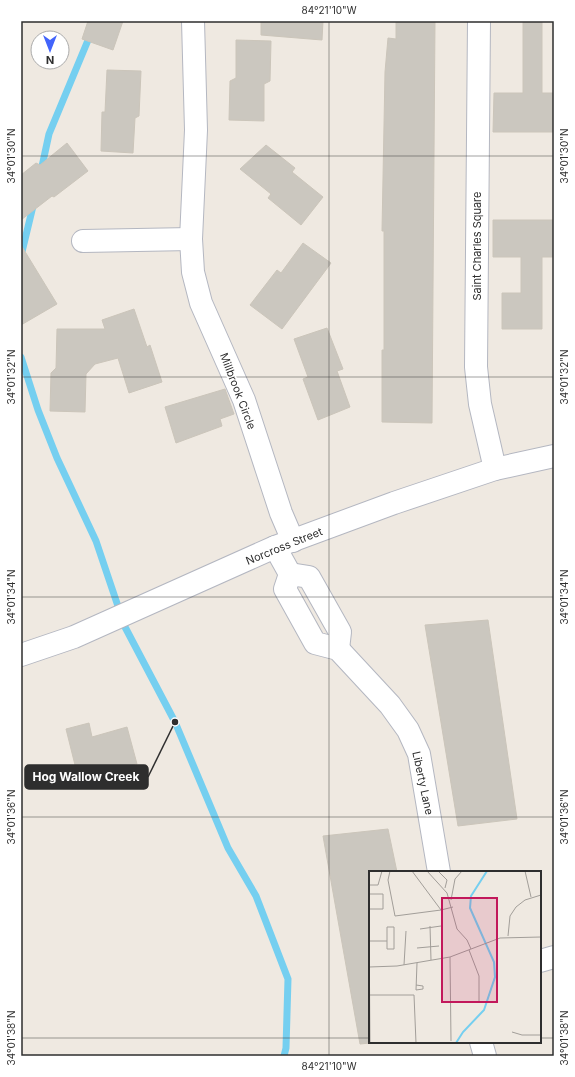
<svg xmlns="http://www.w3.org/2000/svg" width="575" height="1077" viewBox="0 0 575 1077" font-family="Inter,sans-serif">
	<rect width="100%" height="100%" fill="#efe9e1"/>
	<g fill="none" stroke-linecap="round" stroke-linejoin="round">
		<g stroke="#75cff0" stroke-width="7">
			<polyline points="41,171 49,134 96,21"/>
			<polyline points="21,269 21,256 34,202"/>
			<polyline points="21,357 38,410 57,458 96,541 125,627 175,722 228,848 256,896 288,979 286,1048 284,1056"/>
		</g>
	</g>
	<g fill="#cbc7bf" stroke="#cbc5ba">
		<polygon points="88,21 123,21 113,50 82,39"/>
		<polygon points="261,21 323,21 322,40 261,35"/>
		<polygon points="396,21 435,21 432,423 382,422 382,350 384,350 384,231 382,231 385,72 388,38 396,39"/>
		<polygon points="523,21 542,21 542,93 554,93 554,132 493,132 494,93 523,93"/>
		<polygon points="236,40 271,41 270,81 264,84 264,121 229,120 230,81 236,78"/>
		<polygon points="107,70 141,71 139,116 135,118 133,153 101,151 102,112 105,112"/>
		<polygon points="67,143 88,171 54,197 52,196 21,220 21,175 36,163 40,165"/>
		<polygon points="266,145 295,168 292,172 323,197 301,225 268,198 271,194 240,169"/>
		<polygon points="493,220 554,220 554,257 542,257 542,329 502,329 502,293 521,293 521,257 493,257"/>
		<polygon points="303,243 331,263 282,329 250,305 277,270 281,273"/>
		<polygon points="21,245 57,304 21,325"/>
		<polygon points="134,309 147,347 150,345 162,382 129,393 118,358 95,364 86,374 85,412 50,411 51,373 56,368 57,329 105,329 102,320"/>
		<polygon points="327,328 343,369 337,371 350,407 318,420 303,379 308,377 294,339"/>
		<polygon points="225,389 234,414 220,419 222,426 176,443 165,407"/>
		<polygon points="488,620 517,819 458,826 425,625"/>
		<polygon points="89,723 92,737 127,727 137,764 134,764 138,777 111,783 110,777 80,785 66,729"/>
		<polygon points="388,829 397,872 370,872 370,1043 360,1044 323,836"/>
	</g>
	<g fill="none" stroke-linecap="round" stroke-linejoin="round">
		<g stroke="#b4b7c1" stroke-width="24">
			<g id="minor">
				<polyline points="193,21 196,130 191,239 193,272 201,303 244,400 281,513 293,541"/>
				<polyline points="479,21 476,367 480,404 495,469"/>
				<polyline points="83,241 191,239"/>
				<polyline points="275,547 290,574 285,589 315,643 338,649 390,705 408,730 419,754 439,872"/>
				<polyline points="290,574 309,577 340,632 338,649"/>
				<polyline points="540,961 554,957"/>
				<polyline points="481,1042 485,1056"/>
			</g>
		</g>
		<g stroke="#b4b7c1" stroke-width="24">
			<polyline id="tertiary" points="21,655 74,637 275,547 394,503 495,469 554,456"/>
		</g>
		<use href="#minor" stroke="#fff" stroke-width="22"/>
		<use href="#tertiary" stroke="#fff" stroke-width="22"/>
	</g>
	<path fill="none" stroke="#2e2e2e" stroke-width="1" stroke-opacity="0.45" d="M329 21V1056M21 156H554M21 377H554M21 597H554M21 817H554M21 1038H370M540 1038H554"/>
	<g text-anchor="middle" dominant-baseline="central" stroke-width="3.5" stroke-linejoin="round" paint-order="stroke">
		<g font-size="11" fill="#2e2e2e" stroke="#fff">
			<text transform="translate(477 246) rotate(-90)">Saint Charles Square</text>
			<text transform="translate(238 391) rotate(69)">Millbrook Circle</text>
			<text transform="translate(284 546) rotate(-22)">Norcross Street</text>
			<text transform="translate(423 783) rotate(78)">Liberty Lane</text>
		</g>
	</g>
	<g transform="translate(369 871)">
		<rect width="172" height="172" fill="#efe9e1"/>
		<path fill="none" stroke="#75cff0" stroke-width="2" d="M87 172 94 161 115 139 126 106 125 91 101 37 102 25 118 0"/>
		<path fill="none" stroke="#a29e99" stroke-width="1" d="M21 0 19 9 26 45 72 39M43 0 72 39 84 36M58 0 78 22 88 58 98 69 102 78M69 0 78 9 76 17M156 0 162 26M0 14H9L13 0M0 23H14V38H0M82 29 86 8 93 0M0 55 1 172M61 55 62 89M51 58 72 55M139 65 141 45 147 36 156 29 172 24M0 70H18V56H25V78H18V70M48 77 70 75M100 79 110 105V131M81 86 82 170M35 94 37 60M0 96 28 95 81 86 131 67 172 66M47 114 54 115V118L47 119 48 92M1 124H45L47 172M143 161 153 164H172"/>
		<path fill="#c2185b" fill-opacity="0.15" stroke="#c2185b" stroke-width="2" d="M73 27H128V131H73Z"/>
		<rect width="172" height="172" fill="none" stroke="#2e2e2e" stroke-width="2"/>
	</g>
	<path fill="none" stroke="#2e2e2e" stroke-width="1.5" d="M175 722L148 777"/>
	<circle fill="#2e2e2e" stroke="#fff" stroke-width="1.5" cx="175" cy="722" r="4"/>
	<rect fill="#2e2e2e" stroke="#2e2e2e" stroke-width="1.5" x="25" y="765" width="123" height="24" rx="4"/>
	<g font-size="12" text-anchor="middle" font-weight="bold" fill="#fff">
		<text x="86" y="781">Hog Wallow Creek</text>
	</g>
	<rect width="575" height="1077" fill="none" stroke="#ffffff" stroke-width="44"/>
	<g transform="translate(50 50) rotate(180)"><circle r="19" fill="#ffffff" stroke="#ababab"/>
	<path d="M0-3L7 15L0 10L-7 15Z" fill="#4264fb"/>
	<text y="-6" font-size="11" font-weight="bold" text-anchor="middle" fill="#2e2e2e">N</text>
	</g>
	<rect x="22" y="22" width="531" height="1033" fill="none" stroke="#2e2e2e" stroke-width="1.5"/>
	<g font-size="10" text-anchor="middle" fill="#2e2e2e">
		<text x="329" y="14">84°21'10"W</text>
		<text transform="translate(564 156) rotate(-90)" y="4">34°01'30"N</text>
		<text transform="translate(11 156) rotate(-90)" y="4">34°01'30"N</text>
		<text transform="translate(564 377) rotate(-90)" y="4">34°01'32"N</text>
		<text transform="translate(11 377) rotate(-90)" y="4">34°01'32"N</text>
		<text transform="translate(11 597) rotate(-90)" y="4">34°01'34"N</text>
		<text transform="translate(564 597) rotate(-90)" y="4">34°01'34"N</text>
		<text transform="translate(11 817) rotate(-90)" y="4">34°01'36"N</text>
		<text transform="translate(564 817) rotate(-90)" y="4">34°01'36"N</text>
		<text transform="translate(564 1038) rotate(-90)" y="4">34°01'38"N</text>
		<text transform="translate(11 1038) rotate(-90)" y="4">34°01'38"N</text>
		<text x="329" y="1070">84°21'10"W</text>
	</g>
</svg>
